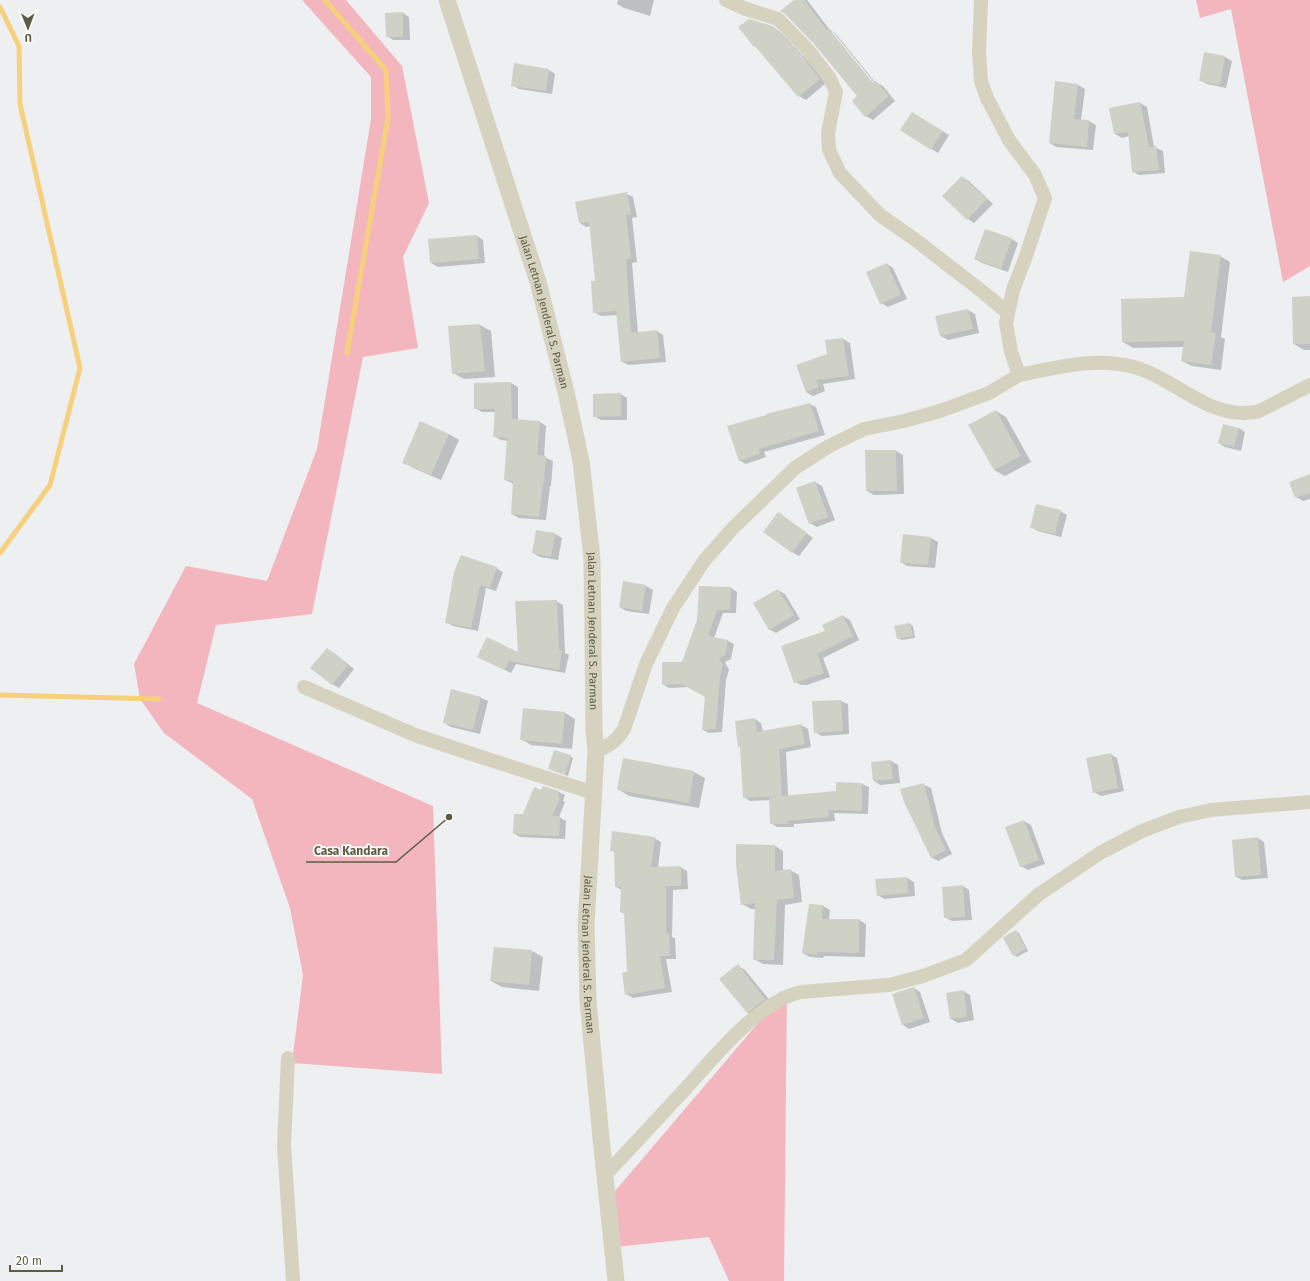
<svg xmlns="http://www.w3.org/2000/svg" width="1310" height="1281" viewBox="0 0 1310 1281" font-family="'Fira Sans',sans-serif">
	<rect width="100%" height="100%" fill="#edeff1"/>
	<g fill="#f4b6be">
		<polygon points="302,0 346,0 402,66 429,203 403,257 418,348 363,357 312,614 216,625 197,703 433,806 442,1074 292,1063 303,975 290,908 252,799 164,733 140,699 134,664 186,566 267,581 317,449 371,119 371,77"/>
		<polygon points="1196,0 1310,0 1310,266 1283,282 1231,9 1200,18"/>
		<polygon points="787,989 784,1281 729,1281 709,1237 606,1248 604,1204"/>
	</g>
	<g fill="#0003" fill-rule="evenodd">
		<polygon points="618,0 654,0 650,16 624,8 617,4"/>
		<path d="M796 0H807L830 30 836 34 875 82 883 86 895 101 873 120 866 116 858 96ZM830 31 834 33 877 86 876 87Z"/>
		<polygon points="403,13 409,17 410,40 393,40 387,36"/>
		<polygon points="740,27 773,27 780,32 808,61 826,83 806,100 799,96 755,46"/>
		<polygon points="1205,53 1225,57 1232,61 1226,88 1207,84 1200,80"/>
		<polygon points="549,70 555,74 552,94 519,89 512,85"/>
		<polygon points="1056,82 1078,85 1085,89 1081,120 1089,121 1096,125 1093,150 1056,147 1050,143"/>
		<polygon points="1140,103 1147,107 1154,147 1163,151 1165,173 1140,175 1133,172 1129,136 1122,138 1115,134"/>
		<polygon points="912,113 949,135 938,153 901,130"/>
		<polygon points="962,177 969,181 993,204 974,223 968,219"/>
		<polygon points="627,194 633,197 637,217 632,218 637,262 632,263 638,333 657,331 663,335 666,362 629,365 622,362 617,315 601,316 594,312 597,282 590,226 586,227 580,223"/>
		<polygon points="477,236 483,240 485,263 438,267 431,263"/>
		<polygon points="1012,239 1018,243 1008,272 982,263 975,259"/>
		<polygon points="1220,256 1230,262 1221,337 1225,339 1221,370 1192,366 1182,361 1184,347 1133,348 1123,342 1185,298"/>
		<polygon points="887,264 893,268 907,299 888,307 881,303"/>
		<polygon points="1310,297 1310,350 1304,350 1294,344"/>
		<polygon points="968,310 975,314 979,333 948,340 941,336 936,317"/>
		<polygon points="480,325 491,331 495,377 464,379 453,373 450,327"/>
		<polygon points="843,339 850,343 855,379 823,384 825,391 813,396 806,392 828,355 826,341"/>
		<polygon points="511,383 518,387 518,420 540,422 546,426 544,457 553,461 551,486 550,486 546,520 519,518 512,514 514,484 505,480 508,441 501,440 494,436 496,412 482,412 475,408 475,384"/>
		<polygon points="620,394 627,398 627,420 601,420 594,416"/>
		<polygon points="810,404 816,407 825,435 764,452 766,457 746,464 739,460 767,414"/>
		<polygon points="996,411 1006,417 1031,462 1005,476 994,470"/>
		<polygon points="1239,428 1245,432 1241,451 1225,447 1219,443"/>
		<polygon points="449,434 459,440 441,480 413,468 403,462"/>
		<polygon points="866,451 896,451 903,455 904,494 874,495 867,491"/>
		<polygon points="1310,475 1310,499 1303,501 1296,497"/>
		<polygon points="815,482 822,486 835,520 817,527 810,523"/>
		<polygon points="1060,511 1067,515 1061,537 1038,531 1031,527"/>
		<polygon points="779,513 813,538 799,556 792,552"/>
		<polygon points="555,534 562,538 558,560 540,557 533,553"/>
		<polygon points="903,535 931,538 938,542 935,568 907,566 901,562"/>
		<polygon points="496,568 503,572 496,591 486,588 478,631 453,626 446,622 455,572"/>
		<polygon points="624,582 646,586 653,590 649,614 626,611 620,607"/>
		<polygon points="700,587 731,588 737,592 736,613 723,613 714,638 728,641 734,644 731,659 725,662 729,670 726,680 722,732 709,733 703,730 706,697 689,687 669,688 663,684 682,663 698,620"/>
		<polygon points="778,590 785,594 800,619 776,633 769,629"/>
		<polygon points="556,601 563,605 565,653 569,655 565,673 516,664 511,673 485,660 519,653"/>
		<polygon points="843,616 850,620 859,640 823,658 830,677 807,685 801,685 794,681 826,631"/>
		<polygon points="910,624 913,626 915,638 901,640 898,638"/>
		<polygon points="327,649 334,653 354,669 339,688 332,684"/>
		<polygon points="452,691 481,698 488,701 480,734 451,727 444,723"/>
		<polygon points="841,701 848,704 849,734 822,736 815,732"/>
		<polygon points="565,713 575,719 572,749 531,745 521,739"/>
		<polygon points="755,719 761,723 763,732 801,725 808,729 811,747 786,752 788,796 837,792 837,783 862,784 869,787 868,814 834,813 835,821 794,824 794,827 777,827 771,823 770,800 750,801 744,797"/>
		<polygon points="1110,754 1117,758 1124,791 1101,796 1094,792"/>
		<polygon points="570,756 573,758 568,776 549,769"/>
		<polygon points="624,759 694,772 705,778 699,808 629,796 618,789"/>
		<polygon points="891,761 898,765 900,783 880,785 874,781"/>
		<polygon points="924,785 931,788 942,833 952,854 938,861 931,857"/>
		<polygon points="543,787 559,792 565,795 563,801 565,802 559,817 566,821 565,839 520,837 514,833 524,815 542,791"/>
		<polygon points="1024,821 1031,825 1045,864 1028,870 1021,866"/>
		<polygon points="654,838 661,842 658,868 680,867 687,871 688,889 673,890 672,937 675,938 676,959 666,959 672,992 633,998 626,994 628,973 626,914 621,912 622,890 616,887 615,853 611,850"/>
		<polygon points="1258,838 1264,842 1268,878 1242,880 1235,876"/>
		<polygon points="775,846 783,851 783,871 790,870 799,875 802,902 785,905 783,965 763,964 754,959 756,909 751,909 742,904"/>
		<polygon points="907,878 914,882 915,896 884,899 878,895"/>
		<polygon points="963,886 969,890 972,920 952,921 945,917"/>
		<polygon points="810,905 823,906 830,910 829,920 859,920 866,924 865,957 824,956 823,958 810,957 803,953"/>
		<polygon points="1016,931 1019,933 1028,951 1017,957 1014,955"/>
		<polygon points="494,948 532,951 543,957 539,991 502,987 491,981"/>
		<polygon points="738,966 745,970 772,1003 754,1016 747,1012"/>
		<polygon points="914,988 920,992 930,1022 909,1029 903,1025"/>
		<polygon points="963,991 970,995 974,1020 958,1023 951,1019"/>
	</g>
	<g fill="none" stroke-linecap="round" stroke-linejoin="round">
		<g stroke="#f6d07d" stroke-width="5">
			<polyline points="325,0 386,70 388,118 347,353"/>
			<polyline points="0,7 19,46 20,104 80,368 50,485 0,553"/>
			<polyline points="0,695 159,699"/>
		</g>
	</g>
	<g fill="#cfd1c7">
		<polygon points="794,0 804,0 827,30 829,29 873,83 876,81 889,96 865,117 852,101 857,96 814,44 784,13 780,11"/>
		<polygon points="403,12 403,37 386,37 385,13"/>
		<polygon points="749,19 773,26 802,56 820,79 798,97 755,46 754,47 738,27"/>
		<polygon points="1204,52 1225,56 1220,85 1199,81"/>
		<polygon points="514,63 549,69 546,91 511,86"/>
		<polygon points="1055,81 1078,84 1074,119 1089,120 1087,147 1049,143"/>
		<polygon points="1140,102 1149,147 1156,146 1159,170 1132,172 1128,132 1114,134 1109,108"/>
		<polygon points="912,112 943,131 931,150 900,130"/>
		<polygon points="962,176 987,199 967,220 942,196"/>
		<polygon points="627,192 631,214 626,215 631,258 626,259 631,333 657,330 660,358 621,362 616,311 593,313 591,281 595,281 589,222 579,223 575,202"/>
		<polygon points="985,229 1012,238 1001,269 974,259"/>
		<polygon points="477,235 479,259 430,263 428,239"/>
		<polygon points="1190,251 1221,255 1211,332 1216,333 1211,365 1181,361 1184,341 1122,342 1121,299 1184,297"/>
		<polygon points="887,263 901,295 880,304 866,272"/>
		<polygon points="1310,296 1310,344 1293,344 1292,297"/>
		<polygon points="968,309 973,329 940,336 935,316"/>
		<polygon points="480,324 485,371 452,374 448,326"/>
		<polygon points="843,338 849,376 816,380 819,387 806,392 796,365 827,354 825,340"/>
		<polygon points="511,382 512,419 540,421 537,455 546,456 544,483 543,483 539,517 511,514 513,481 504,480 507,438 493,437 495,409 474,409 474,383"/>
		<polygon points="621,393 621,416 593,417 593,394"/>
		<polygon points="810,403 819,431 759,449 760,454 739,461 727,426 766,415 766,414"/>
		<polygon points="996,410 1021,456 994,470 968,425"/>
		<polygon points="420,421 449,434 431,475 402,463"/>
		<polygon points="1223,424 1239,428 1234,447 1218,443"/>
		<polygon points="865,450 896,450 897,491 866,491"/>
		<polygon points="1310,474 1310,493 1295,498 1289,482"/>
		<polygon points="815,481 828,517 809,524 796,488"/>
		<polygon points="1036,504 1061,510 1055,534 1030,528"/>
		<polygon points="778,512 807,533 792,553 763,532"/>
		<polygon points="536,530 555,533 551,557 532,553"/>
		<polygon points="903,534 931,537 928,565 900,563"/>
		<polygon points="461,555 497,567 490,588 480,585 471,628 445,623 454,572"/>
		<polygon points="623,581 646,585 642,611 619,607"/>
		<polygon points="699,586 731,587 730,610 717,610 708,636 728,640 725,655 719,658 723,665 720,676 716,729 702,730 705,697 682,684 662,685 662,662 682,662 697,620"/>
		<polygon points="778,589 794,615 769,630 753,603"/>
		<polygon points="557,600 559,650 562,650 559,670 509,661 504,670 477,657 487,637 518,652 515,601"/>
		<polygon points="843,615 853,636 817,654 824,673 794,683 781,646 825,631 822,625"/>
		<polygon points="910,623 913,636 897,639 894,626"/>
		<polygon points="327,648 348,665 332,685 310,668"/>
		<polygon points="451,689 481,697 473,730 443,723"/>
		<polygon points="841,700 843,731 814,733 812,701"/>
		<polygon points="523,708 565,712 562,744 520,740"/>
		<polygon points="755,718 757,732 801,724 805,744 779,749 782,796 836,791 836,782 862,783 862,811 828,810 829,817 788,821 788,824 770,824 769,797 780,796 743,798 740,747 738,747 735,721"/>
		<polygon points="554,750 571,755 565,775 548,769"/>
		<polygon points="1111,753 1118,788 1093,793 1086,758"/>
		<polygon points="623,758 694,771 689,803 617,790"/>
		<polygon points="891,760 893,779 873,781 871,762"/>
		<polygon points="924,783 935,828 946,850 931,858 904,802 900,789"/>
		<polygon points="543,786 559,791 558,797 560,798 552,816 560,816 559,836 513,834 514,814 523,814 534,787 541,790"/>
		<polygon points="1024,820 1039,860 1020,867 1005,827"/>
		<polygon points="612,831 655,837 651,867 681,866 681,886 666,886 666,934 669,933 670,956 660,956 665,988 625,995 622,973 627,972 624,912 620,912 621,887 615,887 614,851 610,851"/>
		<polygon points="1258,837 1261,875 1235,877 1232,840"/>
		<polygon points="736,844 775,845 775,871 791,869 794,898 777,900 774,960 753,960 755,903 741,905 736,865"/>
		<polygon points="907,877 908,893 877,896 875,879"/>
		<polygon points="963,885 965,917 944,918 942,887"/>
		<polygon points="809,904 823,905 822,919 859,919 859,953 817,952 817,955 802,953"/>
		<polygon points="1016,930 1026,949 1013,956 1003,938 1008,934"/>
		<polygon points="494,947 532,950 529,985 490,981"/>
		<polygon points="738,964 765,999 747,1013 719,979"/>
		<polygon points="914,987 924,1018 902,1025 892,994"/>
		<polygon points="964,990 967,1017 950,1019 946,993"/>
	</g>
	<g fill="none" stroke-linecap="round" stroke-linejoin="round">
		<g stroke="#d5d3bf" stroke-width="14">
			<polyline points="726,0 746,9 778,19 808,50 829,77 836,92 828,133 829,150 840,173 880,215 917,241 984,293 1008,313"/>
			<path d="M1019 375C1056 368 1092 357 1130 366 1170 375 1201 413 1244 413 1247 412 1252 413 1256 412 1260 411 1265 408 1269 406 1283 399 1297 392 1310 385"/>
			<polyline points="304,687 415,735 478,756 594,793"/>
			<path d="M596 752C609 745 616 742 624 729L646 664 673 608 704 561 732 529 795 468 829 446 864 429 904 421 940 411 989 393 1019 375 1011 352 1006 323 1013 290 1026 256 1045 198 1035 175 1009 140 987 98 981 81 979 53 981 0"/>
			<polyline points="288,1058 284,1146 293,1281"/>
			<path d="M605 1175C633 1146 660 1116 688 1086 716 1055 759 1001 801 992L889 985 923 976 966 960 1038 895 1100 853 1142 831 1179 817 1211 810 1310 802"/>
		</g>
		<path stroke="#d5d3bf" stroke-width="17" id="s1" d="M447 0 538 282 566 392 581 461 592 558 594 730 596 752 586 925 588 1001 601 1138 616 1281"/>
	</g>
	<g text-anchor="middle" dominant-baseline="central" stroke-width="3.5" stroke-linejoin="round" paint-order="stroke">
		<g font-size="11" fill="#5d5c43" stroke="#fff">
			<text stroke="none"><textPath href="#s1" startOffset="327">Jalan Letnan Jenderal S. Parman</textPath></text>
			<text stroke="none"><textPath href="#s1" startOffset="651">Jalan Letnan Jenderal S. Parman</textPath></text>
			<text stroke="none"><textPath href="#s1" startOffset="975">Jalan Letnan Jenderal S. Parman</textPath></text>
		</g>
	</g>
	<path fill="none" stroke="#5d5c43" stroke-width="1.5" d="M449 817L396 862H306"/>
	<circle fill="#5d5c43" stroke="#fff" stroke-width="1.5" cx="449" cy="817" r="4"/>
	<g font-size="12" text-anchor="middle" font-weight="bold" fill="#5d5c43" stroke="#fff" stroke-width="3.5" stroke-linejoin="round" paint-order="stroke">
		<text x="351" y="855">Casa Kandara</text>
	</g>
	<g transform="translate(28 28) rotate(179)" stroke="#ffffff" stroke-width="3" paint-order="stroke">
	<path d="M0-3L7 15L0 10L-7 15Z" fill="#5d5c43"/>
	<text y="-6" font-size="11" font-weight="bold" text-anchor="middle" fill="#5d5c43">U</text>
	</g>
	<path d="M10 1265v6h52v-6" fill="none" stroke="#5d5c43" stroke-width="2"/>
	<text x="16" y="1265" font-size="12" fill="#5d5c43" stroke="#ffffff" stroke-width="3" paint-order="stroke">20 m</text>
</svg>
